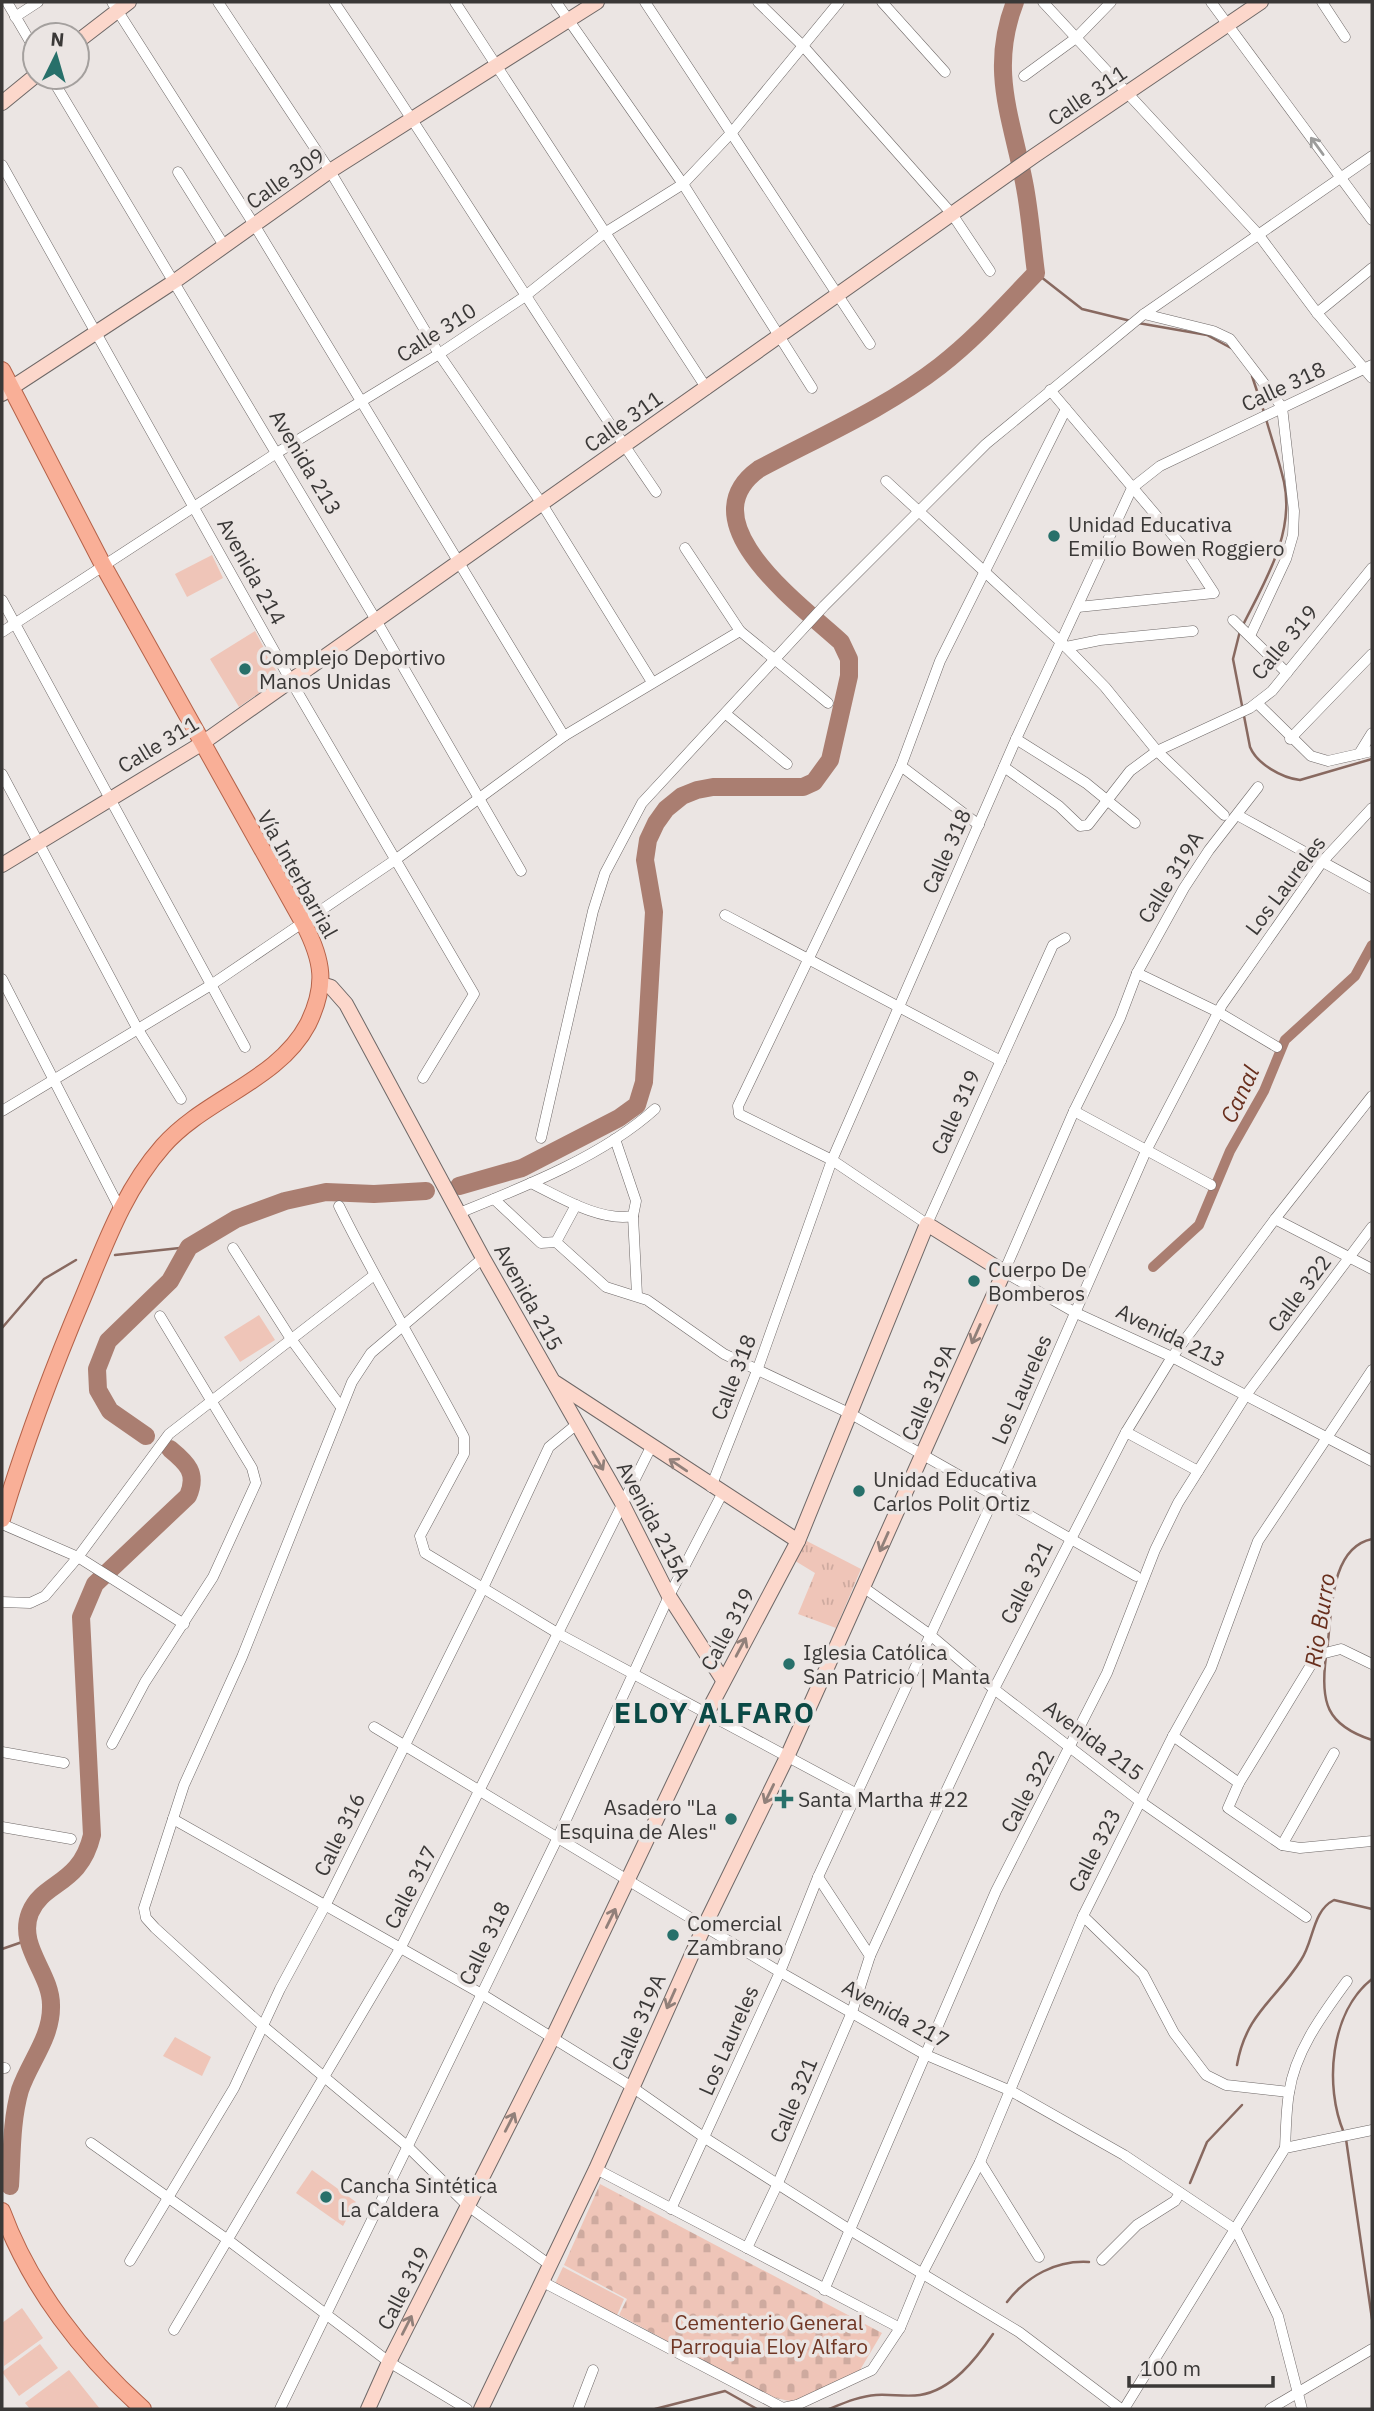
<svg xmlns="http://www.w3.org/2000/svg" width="1374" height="2411" viewBox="0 0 1374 2411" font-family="'IBM Plex Sans',sans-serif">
	<defs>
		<pattern id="grass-tufts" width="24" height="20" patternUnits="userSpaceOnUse" patternTransform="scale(1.75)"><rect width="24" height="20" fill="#efc5b8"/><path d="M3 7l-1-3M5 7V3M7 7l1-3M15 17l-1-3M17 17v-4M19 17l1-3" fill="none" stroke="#ceaa9f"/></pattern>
		<pattern id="cemetery-stones" width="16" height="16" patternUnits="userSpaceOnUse" patternTransform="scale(1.75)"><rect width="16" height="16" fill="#efc5b8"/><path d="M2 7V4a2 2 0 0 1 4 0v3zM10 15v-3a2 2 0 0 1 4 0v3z" fill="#ceaa9f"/></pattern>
	</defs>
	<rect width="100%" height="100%" fill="#ebe5e3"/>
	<polygon fill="url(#grass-tufts)" points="801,1538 861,1569 836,1628 798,1614 815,1573 792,1559"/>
	<polygon fill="url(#cemetery-stones)" points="600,2184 882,2333 860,2370 794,2402 771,2397 619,2315 627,2299 564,2265"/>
	<g fill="#efc5b8">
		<polygon points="212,555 223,578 187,597 175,574"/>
		<polygon points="255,631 280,678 239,707 210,659"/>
		<polygon points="259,1315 275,1340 240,1362 224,1337"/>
		<polygon points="175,2037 211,2057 202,2076 163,2056"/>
		<polygon points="312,2170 356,2202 343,2226 296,2193"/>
		<polygon points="563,2267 624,2299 615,2320 554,2286"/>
		<polygon points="22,2308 43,2338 4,2366 2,2323"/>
		<polygon points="40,2344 58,2368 19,2396 2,2372"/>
		<polygon points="69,2370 100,2409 30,2409 25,2403"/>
	</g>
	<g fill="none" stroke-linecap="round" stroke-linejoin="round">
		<g stroke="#886960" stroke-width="2.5">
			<polyline points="1036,273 1082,309 1131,321"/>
			<polyline points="1138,323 1207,335 1231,348"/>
			<polyline points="1252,376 1264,412"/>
			<path d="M1243 625C1265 581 1295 533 1284 482 1279 460 1272 440 1266 419"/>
			<path d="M1240 631 1233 659 1250 747C1257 764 1282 778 1300 780L1372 759"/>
			<polyline points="115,1255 189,1247"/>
			<polyline points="2,1328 44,1279 76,1260"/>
			<path d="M1327 1650C1332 1614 1329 1548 1372 1539"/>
			<path d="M1326 1656C1320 1702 1326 1725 1372 1740"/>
			<polyline points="2,1949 28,1940"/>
			<path d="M1237 2065C1246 2013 1276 2000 1301 1960 1314 1941 1312 1911 1334 1900L1372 1909"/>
			<path d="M1344 2133C1324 2086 1330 2012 1372 1979"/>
			<polyline points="1346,2139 1372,2319"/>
			<polyline points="1190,2183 1207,2142 1242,2105"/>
			<path d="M1007 2302C1027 2276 1056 2260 1089 2262"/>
			<polyline points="655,2409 725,2391 757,2409"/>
			<path d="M829 2409C844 2403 860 2396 876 2395 890 2394 906 2397 920 2395 952 2390 976 2359 993 2334"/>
		</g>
		<polyline stroke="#aa7e71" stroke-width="10" points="1153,1267 1199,1225 1230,1151 1264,1091 1285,1040 1355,976 1372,945"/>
		<g stroke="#aa7e71" stroke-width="18">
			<path d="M459 1186 522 1168 619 1118 637 1105 644 1082 654 912 645 860 648 840 656 823 666 809 682 796 697 790 713 787H803L814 782 830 760 849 676V659L841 642C802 606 685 522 759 469 819 437 886 408 940 366 976 338 1005 305 1036 273 1032 243 1030 212 1024 182 1011 116 989 69 1015 2"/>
			<polyline points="146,1436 110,1411 98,1390 97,1369 108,1341 170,1281 189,1247 236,1219 285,1201 326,1192 374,1194 426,1191"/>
			<path d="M10 2186C12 2155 11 2121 20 2090 30 2061 52 2037 51 2005 51 1973 17 1946 30 1913 43 1881 80 1886 92 1835L81 1617 95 1584 188 1496C198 1473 187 1463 170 1449"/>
		</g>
		<g stroke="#6e6867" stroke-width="11">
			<g id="street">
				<polyline points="7,2 35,50"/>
				<polyline points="112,2 255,226 564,736"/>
				<polyline points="218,2 330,171 439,354 542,504 652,682"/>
				<path d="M334 2C444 164 545 331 656 492"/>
				<polyline points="455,2 707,389"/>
				<polyline points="556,2 683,184 812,388"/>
				<polyline points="645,2 870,344"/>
				<polyline points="758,2 803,46 952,214 990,271"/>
				<polyline points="882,2 945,72"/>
				<polyline points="1043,2 1258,234 1317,313 1372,378"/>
				<polyline points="1211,2 1372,220"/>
				<polyline points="1322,2 1345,37"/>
				<polyline points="15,17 38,2"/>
				<polyline points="1024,76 1076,38 1111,2"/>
				<polyline points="51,77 376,620 521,871"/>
				<polyline points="2,165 291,681 474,994 423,1078"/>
				<polyline points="178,172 225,247"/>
				<polyline points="1317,313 1372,268"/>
				<polyline points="1144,314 1213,331 1230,339 1282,407 1294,511 1293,535 1286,559 1250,636"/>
				<polyline points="1050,390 1188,553 1214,593 1078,607"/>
				<polyline points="886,481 1062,643 1105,687 1157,751 1224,815"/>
				<polyline points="685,548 740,631 828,703"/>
				<polyline points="2,600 245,1047"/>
				<polyline points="1233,620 1287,673"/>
				<polyline points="2,632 275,454 439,354 524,297 603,234 683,184 733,131 839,2"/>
				<polyline points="1066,647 1100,640 1193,631"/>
				<polyline points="1257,703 1311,756 1328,761 1372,751"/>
				<polyline points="726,714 787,764"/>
				<polyline points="1016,739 1086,783 1135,823"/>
				<polyline points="1290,739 1372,654"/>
				<polyline points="1359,754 1372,733"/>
				<polyline points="901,766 979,825"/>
				<polyline points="1004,767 1059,806 1080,826 1088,825 1130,771 1157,751 1250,708 1272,691 1372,568"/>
				<polyline points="2,774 137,1028 181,1099"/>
				<polyline points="1258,787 1209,850 1184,888 1137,973 1120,1018 1074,1111 1004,1272 1076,1313 1172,1357 1372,1461"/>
				<polyline points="1239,816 1372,889"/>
				<polyline points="725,915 1001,1061"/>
				<polyline points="1065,938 1053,945 927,1224 832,1160 739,1114 738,1106 901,766 940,661 1066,409"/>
				<polyline points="1137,973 1218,1012 1277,1047"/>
				<polyline points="2,979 120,1209"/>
				<polyline points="2,1111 211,985 395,860 564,736 740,631"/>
				<polyline points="1074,1111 1211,1185"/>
				<polyline points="541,1138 593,911 605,873 642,803 824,606 986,444 1144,314 1372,156"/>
				<path d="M531 1183C560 1197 600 1222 633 1216L636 1201 615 1139"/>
				<polyline points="494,1199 541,1243 556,1242 576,1205"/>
				<path d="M339 1206C378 1285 423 1359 464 1437V1454L420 1536 425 1553 559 1634 857 1794"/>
				<path d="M459 1213C524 1187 603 1156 655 1109"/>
				<polyline points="633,1216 637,1295"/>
				<polyline points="1275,1219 1372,1269"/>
				<polyline points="556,1242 606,1287 647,1300 724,1354 851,1414 1136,1576"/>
				<polyline points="233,1248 291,1339 341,1407"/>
				<polyline points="483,1258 371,1353 352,1382 242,1657 184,1785 144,1908 146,1918 155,1928 263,2026 407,2146 468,2206 550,2265"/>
				<polyline points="1126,1432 1198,1471"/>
				<polyline points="711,1487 758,1368 832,1160 1016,739 1132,488 1160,466 1372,365"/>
				<polyline points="2,1524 78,1557 184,1624"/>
				<polyline points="863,1587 929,1634 994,1689 1141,1802 1306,1917"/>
				<polyline points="2,1602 30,1603 45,1596 78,1557 169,1434 373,1276"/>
				<polyline points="1372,1664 1341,1649 1317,1655 1239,1783 1228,1808 1282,1845 1300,1848 1372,1841"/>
				<polyline points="374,1727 780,1972 924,2054 1011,2091 1124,2155 1236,2230 1278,2316 1302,2409"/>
				<polyline points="1173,1736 1239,1783"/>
				<polyline points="112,1744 145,1682 213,1577 256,1483 252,1468 160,1316"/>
				<polyline points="2,1752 64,1763"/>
				<polyline points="173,1819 480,1993 632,2087 705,2138 850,2230 1019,2332 1121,2409"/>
				<polyline points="2,1827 71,1839"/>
				<polyline points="1282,1845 1334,1753"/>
				<polyline points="818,1877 870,1956"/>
				<polyline points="1083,1916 1143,1974 1174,2033 1206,2075 1226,2085 1289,2092"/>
				<polyline points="2,2068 5,2068"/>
				<polyline points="91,2143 228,2240 389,2362 467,2409"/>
				<path d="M1285 2148C1286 2130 1286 2110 1289 2093 1295 2051 1323 2014 1347 1981"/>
				<polyline points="980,2162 1039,2257"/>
				<polyline points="596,2169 900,2328"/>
				<polyline points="671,2209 780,1972 818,1877 994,1498 1146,1151 1222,1005 1322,862 1372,808"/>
				<polyline points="747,2248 778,2183 852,2012 870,1956 919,1849 994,1689 1126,1432 1172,1357 1275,1219 1372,1096"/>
				<polyline points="1102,2260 1137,2225 1175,2201 1180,2193"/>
				<polyline points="130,2261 234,2088 280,1989 326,1904 483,1588 549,1447 577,1424"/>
				<polyline points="543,2282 783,2408 797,2405 872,2370 900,2328 923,2272 980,2162 1083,1916 1173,1736 1211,1668 1258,1541 1372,1370"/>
				<polyline points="824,2290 996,1891 1107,1673 1155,1550 1178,1503 1246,1395 1372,1227"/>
				<polyline points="174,2330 401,1947 651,1447"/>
				<polyline points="280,2409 558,1837 669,1596 722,1494"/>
				<polyline points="578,2409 593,2370"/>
				<polyline points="1124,2409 1285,2148 1372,2130"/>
				<polyline points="1270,2409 1372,2349"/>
			</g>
		</g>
		<g stroke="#6e6867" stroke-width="16">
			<g id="secondary">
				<polyline points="77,42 129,2"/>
				<polyline points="2,103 35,76"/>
				<polyline points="2,394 175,281 330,171 597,2"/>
				<polyline points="2,865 201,744 1034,156 1261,2"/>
				<polyline points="321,984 331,987 346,1004 483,1258 621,1501 669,1596 723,1680"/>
				<polyline points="556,1383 798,1541"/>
				<polyline points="368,2409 389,2362 552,2039 707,1713 798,1541 927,1224 1004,1272 787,1757 705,1925 596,2169 481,2409"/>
			</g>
		</g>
		<g stroke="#b46249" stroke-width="18">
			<g id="primary">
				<path d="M2 370 103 565 304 924C323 961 327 985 308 1024 278 1081 205 1098 163 1146 125 1189 106 1242 84 1295 53 1368 25 1443 2 1519"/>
				<path d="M2 2211C30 2287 83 2355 143 2409"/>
			</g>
		</g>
		<use href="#street" stroke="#fff" stroke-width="10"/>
		<use href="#secondary" stroke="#fcd7cb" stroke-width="14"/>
		<use href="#primary" stroke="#f9af97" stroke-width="16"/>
	</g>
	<defs><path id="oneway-shaft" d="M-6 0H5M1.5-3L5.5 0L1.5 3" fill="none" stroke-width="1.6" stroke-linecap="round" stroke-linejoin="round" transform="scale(1.75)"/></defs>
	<use stroke="#9c9c9b" href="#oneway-shaft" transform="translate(1317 146) rotate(-126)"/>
	<g stroke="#91807a">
		<use href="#oneway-shaft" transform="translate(976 1334) rotate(114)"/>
		<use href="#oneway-shaft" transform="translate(598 1461) rotate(60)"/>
		<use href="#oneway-shaft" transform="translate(678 1465) rotate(-146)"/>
		<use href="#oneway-shaft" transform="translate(884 1542) rotate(114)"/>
		<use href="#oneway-shaft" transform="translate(741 1647) rotate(-62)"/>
		<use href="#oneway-shaft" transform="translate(769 1794) rotate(116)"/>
		<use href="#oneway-shaft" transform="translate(611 1918) rotate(-64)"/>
		<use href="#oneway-shaft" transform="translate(671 1999) rotate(114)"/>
		<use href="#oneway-shaft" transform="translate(510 2122) rotate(-63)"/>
		<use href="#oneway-shaft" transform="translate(407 2325) rotate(-63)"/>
	</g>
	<g fill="#27706a" stroke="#ebe5e3" stroke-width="2.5">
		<circle cx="1054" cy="536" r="7"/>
		<circle cx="245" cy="669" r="7"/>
		<circle cx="974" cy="1281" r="7"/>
		<circle cx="859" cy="1491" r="7"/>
		<circle cx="789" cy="1664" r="7"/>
		<path d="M780.5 1788.5h7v7h7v7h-7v7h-7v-7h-7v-7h7z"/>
		<circle cx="731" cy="1819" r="7"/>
		<circle cx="673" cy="1935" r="7"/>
		<circle cx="326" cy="2197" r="7"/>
	</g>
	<g text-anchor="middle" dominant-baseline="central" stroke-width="7" stroke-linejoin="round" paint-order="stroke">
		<g font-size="21" fill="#3a3837" stroke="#ebe5e3">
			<text transform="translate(1087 95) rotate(-34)">Calle 311</text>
			<text transform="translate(285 178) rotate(-35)">Calle 309</text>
			<text transform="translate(436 332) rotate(-33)">Calle 310</text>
			<text transform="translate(1283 386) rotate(-25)">Calle 318</text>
			<text transform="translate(623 421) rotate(-35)">Calle 311</text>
			<text transform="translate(306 462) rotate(59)">Avenida 213</text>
			<text transform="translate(252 571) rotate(61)">Avenida 214</text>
			<text transform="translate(1284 642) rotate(-50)">Calle 319</text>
			<text transform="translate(158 744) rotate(-31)">Calle 311</text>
			<text transform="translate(946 851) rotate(-66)">Calle 318</text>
			<text transform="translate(298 874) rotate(61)">Vía Interbarrial</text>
			<text transform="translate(1170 877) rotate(-58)">Calle 319A</text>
			<text transform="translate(1285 885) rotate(-53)">Los Laureles</text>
			<text transform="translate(955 1112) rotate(-66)">Calle 319</text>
			<text transform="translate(1299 1293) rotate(-53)">Calle 322</text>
			<text transform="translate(529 1297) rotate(61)">Avenida 215</text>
			<text transform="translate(1171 1335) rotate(26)">Avenida 213</text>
			<text transform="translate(733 1377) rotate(-69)">Calle 318</text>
			<text transform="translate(1021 1389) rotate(-66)">Los Laureles</text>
			<text transform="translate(928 1392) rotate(-66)">Calle 319A</text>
			<text transform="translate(654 1521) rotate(62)">Avenida 215A</text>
			<text transform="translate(1026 1582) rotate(-63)">Calle 321</text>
			<text transform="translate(727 1629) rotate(-62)">Calle 319</text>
			<text transform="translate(1094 1740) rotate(37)">Avenida 215</text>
			<text transform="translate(1027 1791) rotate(-62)">Calle 322</text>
			<text transform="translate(339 1834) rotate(-64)">Calle 316</text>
			<text transform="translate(1094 1850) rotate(-63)">Calle 323</text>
			<text transform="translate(410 1887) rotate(-63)">Calle 317</text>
			<text transform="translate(484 1943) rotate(-64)">Calle 318</text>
			<text transform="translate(896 2013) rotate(29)">Avenida 217</text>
			<text transform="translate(638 2022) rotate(-66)">Calle 319A</text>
			<text transform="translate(728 2040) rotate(-66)">Los Laureles</text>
			<text transform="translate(793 2100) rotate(-67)">Calle 321</text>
			<text transform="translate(403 2288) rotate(-63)">Calle 319</text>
		</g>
		<g font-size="21" fill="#3a3837" stroke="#ebe5e3" text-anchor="start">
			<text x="1068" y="524">Unidad Educativa<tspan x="1068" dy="24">Emilio Bowen Roggiero</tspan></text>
			<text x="259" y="657">Complejo Deportivo<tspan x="259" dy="24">Manos Unidas</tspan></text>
			<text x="988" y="1269">Cuerpo De<tspan x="988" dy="24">Bomberos</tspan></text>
			<text x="873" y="1479">Unidad Educativa<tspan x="873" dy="24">Carlos Polit Ortiz</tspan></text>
			<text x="803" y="1652">Iglesia Católica<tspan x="803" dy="24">San Patricio | Manta</tspan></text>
			<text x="798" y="1799">Santa Martha #22</text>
			<text x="717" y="1807" text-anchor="end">Asadero "La<tspan x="717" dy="24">Esquina de Ales"</tspan></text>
			<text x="687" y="1923">Comercial<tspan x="687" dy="24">Zambrano</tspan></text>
			<text x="340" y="2185">Cancha Sintética<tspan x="340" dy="24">La Caldera</tspan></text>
		</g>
		<g font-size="21" fill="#703624" stroke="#ebe5e3">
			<text x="769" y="2322">Cementerio General<tspan x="769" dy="24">Parroquia Eloy Alfaro</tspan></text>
		</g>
		<g font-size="23" font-style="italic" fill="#682e1c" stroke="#ebe5e3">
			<text transform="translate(1239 1094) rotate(-65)">Canal</text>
			<text transform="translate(1319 1620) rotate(-81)">Rio Burro</text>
		</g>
		<g font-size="28" font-weight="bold" letter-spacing="2" fill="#0a4945" stroke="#ebe5e3">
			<text x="715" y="1712">ELOY ALFARO</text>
		</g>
	</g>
	<rect width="1374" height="2411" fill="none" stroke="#3a3837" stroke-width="7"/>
	<g transform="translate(56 56) rotate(5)"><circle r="33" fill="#ebe5e3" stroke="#a4a09e" stroke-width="2"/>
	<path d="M0-5L12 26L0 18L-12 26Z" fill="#27706a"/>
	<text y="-10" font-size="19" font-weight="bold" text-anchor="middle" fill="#3a3837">N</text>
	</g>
	<path d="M1129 2376v10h144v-10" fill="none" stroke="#3a3837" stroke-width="3.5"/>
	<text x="1140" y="2376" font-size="21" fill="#3a3837" stroke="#ebe5e3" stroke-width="5" paint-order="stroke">100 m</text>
</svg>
